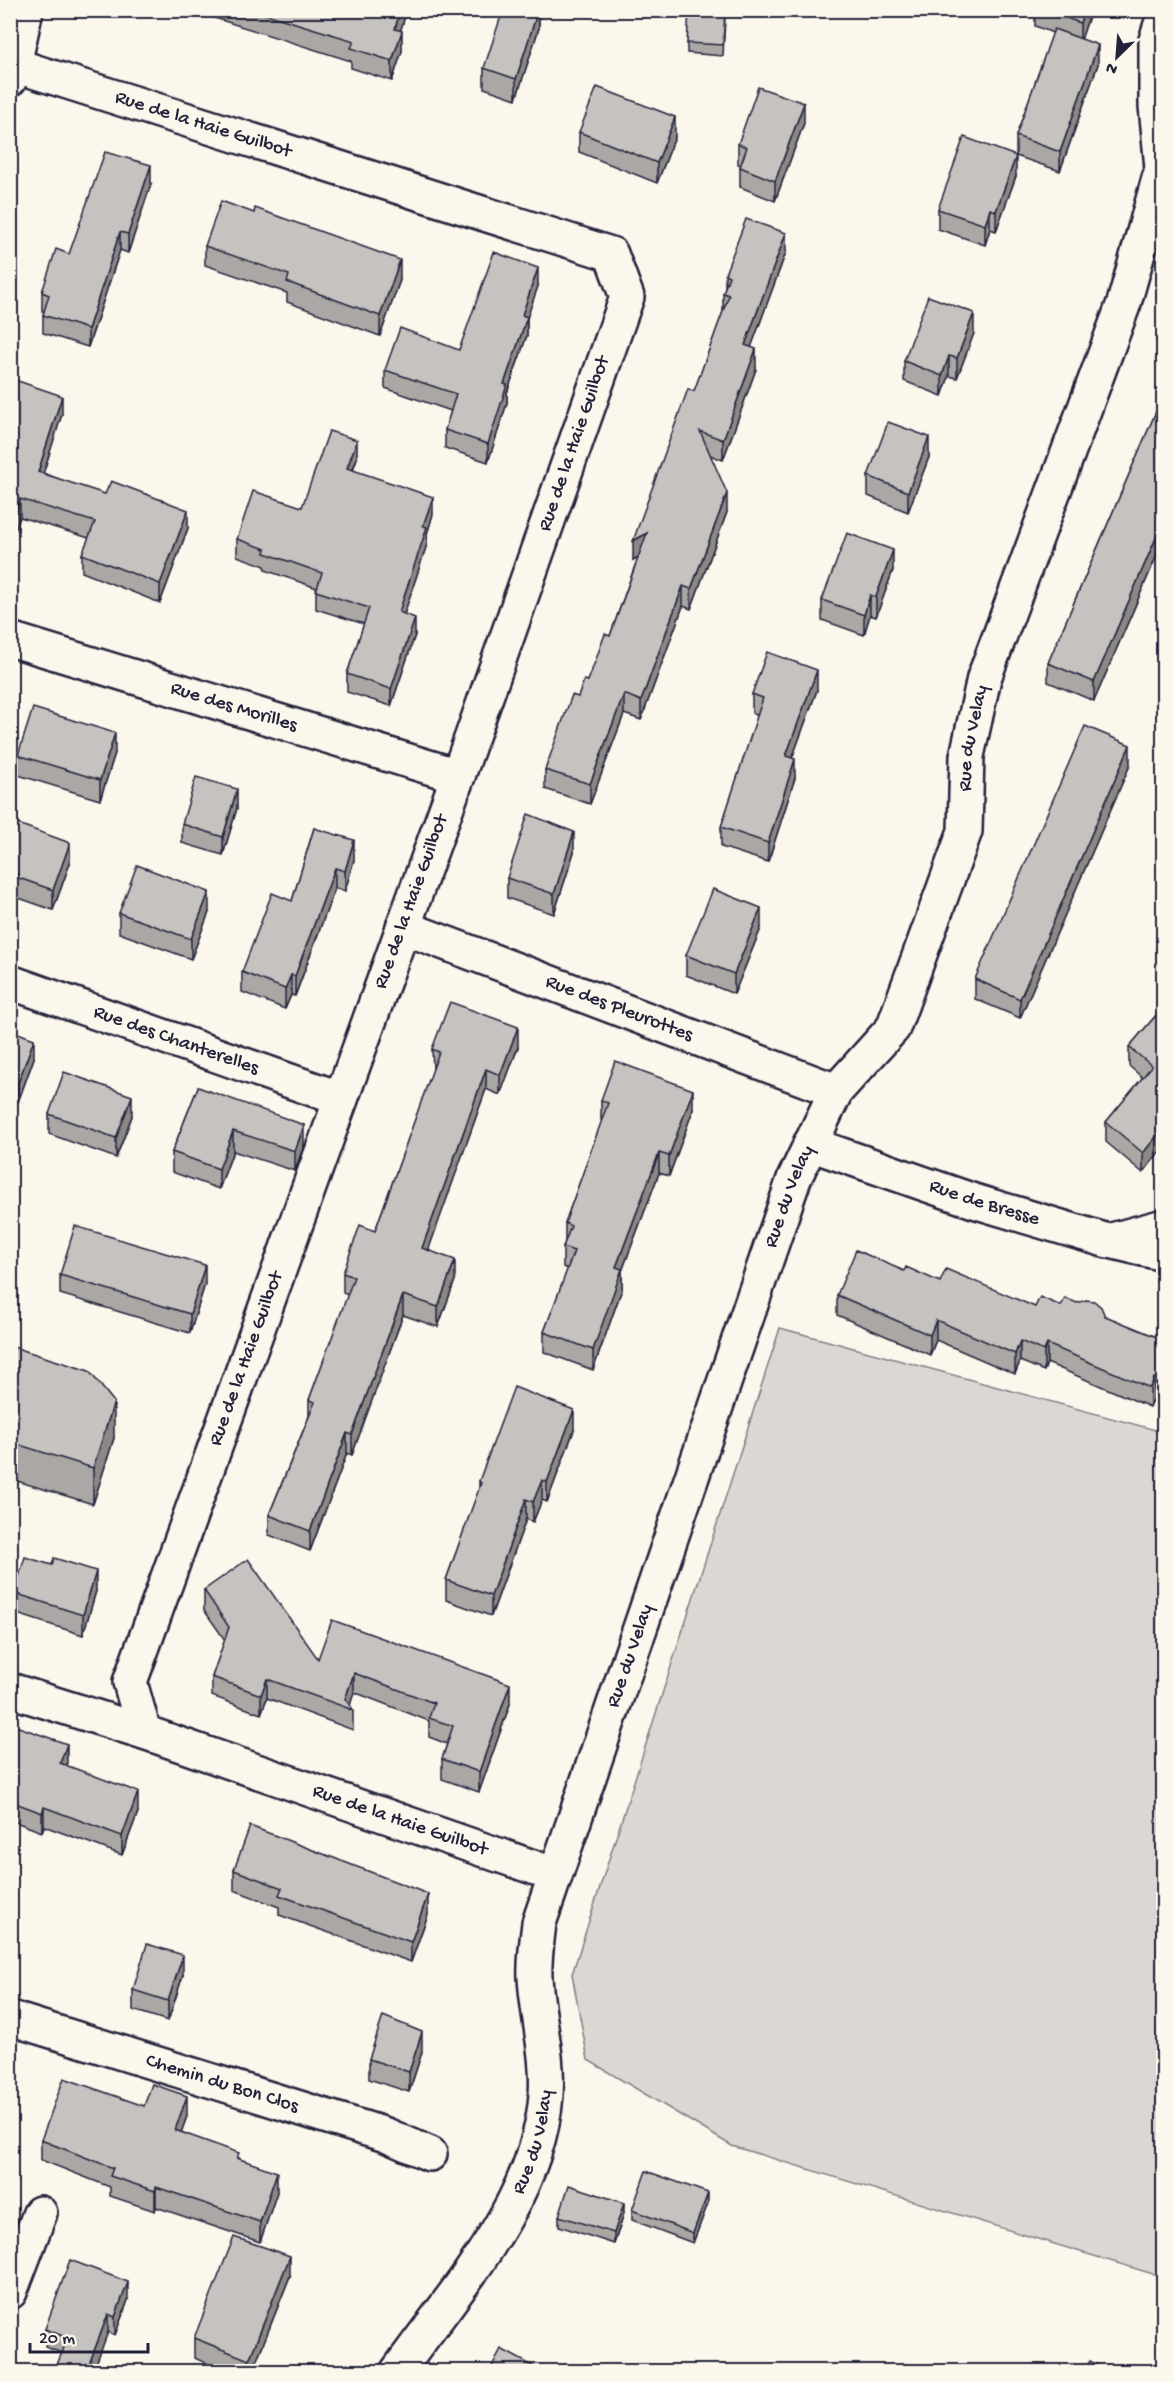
<svg xmlns="http://www.w3.org/2000/svg" width="1174" height="2382" viewBox="0 0 1174 2382" font-family="'Gochi Hand',sans-serif">
	<rect width="100%" height="100%" fill="#fbf7ec"/>
	<filter id="ink" filterUnits="userSpaceOnUse"><feTurbulence type="fractalNoise" baseFrequency=".0167" numOctaves="2"/><feDisplacementMap in="SourceGraphic" scale="12" xChannelSelector="R" yChannelSelector="G"/><feConvolveMatrix kernelMatrix="1 2 1 2 8 2 1 2 1" color-interpolation-filters="sRGB"/></filter>
	<g filter="url(#ink)">
		<polygon fill="#dbd8d3" stroke="#7e7d87" stroke-width="1.5" points="780,1328 1163,1432 1163,2277 732,2146 588,2060 572,1974"/>
		<g fill="none" stroke-linecap="round" stroke-linejoin="round">
			<g stroke="#22223b" stroke-width="38">
				<g id="minor">
					<path id="s1" d="M10 79 14 65 611 254 627 297 458 776 130 1682 144 1732 553 1874"/>
					<path id="s2" d="M10 639 458 776"/>
					<path id="s3" d="M403 927 836 1091"/>
					<path id="s4" d="M10 982 341 1099"/>
					<path id="s5" d="M810 1144 974 1201 1108 1241 1164 1226"/>
					<polyline points="1110,1241 1164,1254"/>
					<polyline points="10,1690 144,1732"/>
					<path id="s6" d="M10 2018 386 2135 430 2154"/>
					<polyline points="10,2292 40,2213"/>
					<path id="s7" d="M397 2372C456 2289 538 2201 546 2095 549 2056 537 2016 535 1977 534 1960 537 1941 539 1923L794 1179 836 1091 893 1028 965 831 967 756 984 678 1124 303 1162 168 1156 106V40L1164 15"/>
				</g>
			</g>
			<g stroke="#22223b" stroke-width="38">
				<polyline id="tertiary" points="10,64 14,65 26,10"/>
			</g>
			<use href="#minor" stroke="#fbf7ec" stroke-width="33"/>
			<use href="#tertiary" stroke="#fbf7ec" stroke-width="33"/>
		</g>
		<g fill="#aaa7a5" stroke="#22223b" stroke-width="1.5">
			<polygon points="174,10 183,10 182,14"/>
			<polygon points="189,10 407,10 400,31 402,51 392,81 351,68 351,61"/>
			<polygon points="539,10 539,28 516,99 484,88 484,68"/>
			<polygon points="1035,10 1091,10 1081,39 1098,64 1060,171 1016,156 1016,136 1053,33 1035,26"/>
			<polygon points="725,18 723,56 687,53 687,43"/>
			<polygon points="804,123 775,201 740,187 740,167 741,165 738,164 738,144"/>
			<polygon points="579,132 675,137 657,183 579,152"/>
			<polygon points="1016,176 996,231 990,229 985,245 938,229 938,209"/>
			<polygon points="151,184 128,253 120,250 88,347 43,333 43,315 44,311 42,311 42,292 69,254"/>
			<polygon points="254,213 400,280 380,336 287,302 287,293 205,265 205,246"/>
			<polygon points="786,252 751,347 756,369 723,460 710,455 727,512 691,609 683,606 641,720 624,714 590,804 545,789 545,770 578,697 588,681 610,636 638,557 633,560 723,312 723,293 725,289 725,274"/>
			<polygon points="538,286 527,317 527,335 507,393 507,403 488,462 445,448 445,430 451,411 385,388 385,370 459,350"/>
			<polygon points="974,333 957,378 949,376 942,396 904,381 904,361"/>
			<polygon points="1164,358 1164,384 1161,383 1161,364"/>
			<polygon points="10,383 62,414 43,473 188,528 160,603 82,572 82,554 89,538 20,517 10,544"/>
			<polygon points="1164,393 1164,539 1094,701 1048,682 1048,663"/>
			<polygon points="929,457 908,512 868,496 868,476"/>
			<polygon points="357,458 353,470 433,514 427,534 427,544 404,614 415,635 391,706 347,692 347,674 364,624 316,609 316,591 317,588 265,570 265,566 237,556 237,539 302,507"/>
			<polygon points="893,570 876,617 870,615 864,635 822,620 822,600"/>
			<polygon points="817,690 792,758 795,778 768,862 721,847 721,827 758,716 752,713 752,694"/>
			<polygon points="115,753 100,800 18,775 18,755"/>
			<polygon points="1130,765 1020,1018 975,999 975,979"/>
			<polygon points="237,808 223,855 182,843 182,824"/>
			<polygon points="10,821 70,863 53,910 16,897 16,893 10,891"/>
			<polygon points="314,828 354,860 345,891 335,888 295,996 291,995 285,1009 242,992 242,972 292,901"/>
			<polygon points="574,852 554,914 507,898 507,878"/>
			<polygon points="209,912 191,959 119,933 119,913"/>
			<polygon points="761,928 734,994 686,975 686,955"/>
			<polygon points="1164,1006 1164,1146 1143,1173 1106,1142 1106,1122 1143,1078 1129,1066 1129,1047"/>
			<polygon points="10,1017 13,1031 34,1058 18,1102 10,1099"/>
			<polygon points="518,1047 500,1095 486,1089 428,1250 455,1280 438,1327 403,1315 352,1455 347,1453 310,1551 269,1535 269,1515 309,1416 309,1400 348,1295 343,1293 343,1273 375,1231 433,1070 432,1049"/>
			<polygon points="198,1087 304,1145 295,1171 233,1151 219,1189 172,1172 172,1152"/>
			<polygon points="601,1100 693,1110 669,1176 659,1173 622,1271 622,1289 593,1370 544,1352 544,1332 568,1269 563,1267 563,1247 565,1242 565,1223 602,1121 601,1120"/>
			<polygon points="49,1114 132,1116 116,1158 49,1134"/>
			<polygon points="904,1271 940,1282 1035,1307 1061,1306 1105,1316 1164,1340 1164,1402 1154,1398 1150,1407 1047,1363 1044,1371 1020,1361 1015,1374 936,1340 930,1355 837,1315 837,1295"/>
			<polygon points="60,1275 205,1284 190,1333 60,1294"/>
			<polygon points="10,1346 114,1438 93,1504 10,1479"/>
			<polygon points="574,1430 547,1502 542,1500 533,1522 526,1519 491,1616 446,1600 446,1580 479,1490 479,1481"/>
			<polygon points="204,1590 318,1659 510,1704 479,1792 442,1779 442,1759 447,1744 429,1737 429,1721 354,1692 350,1705 353,1710 353,1730 267,1698 261,1714 212,1696 212,1677 225,1640 204,1610"/>
			<polygon points="96,1591 83,1635 14,1613 14,1593"/>
			<polygon points="10,1724 67,1764 66,1766 138,1812 122,1855 44,1826 42,1832 10,1820"/>
			<polygon points="234,1870 428,1914 411,1962 279,1915 279,1907 234,1890"/>
			<polygon points="183,1975 168,2021 133,2010 133,1990"/>
			<polygon points="422,2052 409,2092 369,2079 369,2059"/>
			<polygon points="144,2106 187,2116 181,2132 239,2158 277,2192 260,2242 156,2207 155,2211 110,2196 110,2187 41,2160 41,2140"/>
			<polygon points="708,2203 693,2243 632,2220 632,2210"/>
			<polygon points="624,2213 614,2244 559,2226 559,2216"/>
			<polygon points="290,2276 252,2372 229,2372 194,2358 194,2338"/>
			<polygon points="128,2300 115,2335 108,2332 62,2353 45,2347 45,2329"/>
		</g>
		<g fill="#8b8886" stroke="#22223b" stroke-width="1.5">
			<polygon points="400,10 407,10 395,49 395,29"/>
			<polygon points="538,10 539,28 516,99 516,79"/>
			<polygon points="1084,10 1091,10 1080,43 1080,23"/>
			<polygon points="402,31 402,51 392,81 392,61"/>
			<polygon points="1098,45 1098,64 1060,171 1060,152"/>
			<polygon points="804,103 804,123 775,201 775,181"/>
			<polygon points="675,117 675,137 657,183 657,163"/>
			<polygon points="1016,156 1016,176 996,231 996,211"/>
			<polygon points="151,165 151,184 128,253 128,234"/>
			<polygon points="990,209 990,229 985,245 985,225"/>
			<polygon points="120,232 120,250 88,347 88,329"/>
			<polygon points="786,233 786,252 745,364 745,345"/>
			<polygon points="400,260 400,280 380,336 380,316"/>
			<polygon points="538,268 538,286 522,333 522,315"/>
			<polygon points="974,313 974,333 957,378 957,358"/>
			<polygon points="527,317 527,335 507,393 507,403 488,462 488,444 504,384"/>
			<polygon points="756,349 756,369 723,460 723,440"/>
			<polygon points="949,356 949,376 942,396 942,376"/>
			<polygon points="62,396 62,414 38,490 38,472"/>
			<polygon points="929,437 929,457 908,512 908,492"/>
			<polygon points="357,440 357,458 347,485 347,468"/>
			<polygon points="727,493 727,512 691,609 691,589"/>
			<polygon points="433,497 433,514 427,534 427,544 399,630 399,612 423,526"/>
			<polygon points="20,499 20,517 10,544 10,526"/>
			<polygon points="188,510 188,528 160,603 160,584"/>
			<polygon points="1164,519 1164,539 1094,701 1094,682"/>
			<polygon points="647,533 647,552 633,560 633,541"/>
			<polygon points="893,550 893,570 876,617 876,597"/>
			<polygon points="683,586 683,606 641,720 641,701"/>
			<polygon points="870,595 870,615 864,635 864,615"/>
			<polygon points="415,618 415,635 391,706 391,689"/>
			<polygon points="817,670 817,690 786,775 786,756"/>
			<polygon points="624,694 624,714 590,804 590,784"/>
			<polygon points="115,733 115,753 100,800 100,780"/>
			<polygon points="1130,745 1130,765 1020,1018 1020,999"/>
			<polygon points="795,759 795,778 768,862 768,843"/>
			<polygon points="237,789 237,808 223,855 223,837"/>
			<polygon points="574,832 574,852 554,914 554,894"/>
			<polygon points="354,840 354,860 345,891 345,871"/>
			<polygon points="70,843 70,863 53,910 53,890"/>
			<polygon points="335,868 335,888 295,996 295,976"/>
			<polygon points="209,892 209,912 191,959 191,939"/>
			<polygon points="761,908 761,928 734,994 734,974"/>
			<polygon points="291,975 291,995 285,1009 285,989"/>
			<polygon points="13,1018 13,1037 10,1043 10,1024"/>
			<polygon points="518,1027 518,1047 500,1095 500,1075"/>
			<polygon points="34,1039 34,1058 18,1102 18,1083"/>
			<polygon points="486,1069 486,1089 422,1268 422,1248"/>
			<polygon points="693,1090 693,1110 669,1176 669,1156"/>
			<polygon points="132,1096 132,1116 116,1158 116,1138"/>
			<polygon points="304,1125 304,1145 295,1171 295,1151"/>
			<polygon points="1164,1127 1164,1146 1143,1173 1143,1153"/>
			<polygon points="233,1131 233,1151 219,1189 219,1169"/>
			<polygon points="659,1153 659,1173 622,1271 622,1289 593,1370 593,1350 616,1267"/>
			<polygon points="455,1260 455,1280 438,1327 438,1307"/>
			<polygon points="205,1265 205,1284 190,1333 190,1314"/>
			<polygon points="403,1295 403,1315 352,1455 352,1435"/>
			<polygon points="936,1320 936,1340 930,1355 930,1335"/>
			<polygon points="1020,1341 1020,1361 1015,1374 1015,1354"/>
			<polygon points="1047,1344 1047,1363 1044,1371 1044,1351"/>
			<polygon points="1154,1378 1154,1398 1150,1407 1150,1388"/>
			<polygon points="114,1402 114,1438 93,1504 93,1468"/>
			<polygon points="574,1410 574,1430 547,1502 547,1482"/>
			<polygon points="347,1433 347,1453 310,1551 310,1531"/>
			<polygon points="542,1480 542,1500 533,1522 533,1502"/>
			<polygon points="526,1499 526,1519 491,1616 491,1596"/>
			<polygon points="96,1571 96,1591 83,1635 83,1615"/>
			<polygon points="354,1673 354,1692 349,1709 345,1699"/>
			<polygon points="267,1679 267,1698 261,1714 261,1695"/>
			<polygon points="510,1684 510,1704 479,1792 479,1772"/>
			<polygon points="67,1744 67,1764 60,1783 60,1763"/>
			<polygon points="138,1792 138,1812 122,1855 122,1836"/>
			<polygon points="44,1807 44,1826 42,1832 42,1813"/>
			<polygon points="428,1894 428,1914 411,1962 411,1942"/>
			<polygon points="183,1955 183,1975 168,2021 168,2001"/>
			<polygon points="422,2032 422,2052 409,2092 409,2072"/>
			<polygon points="187,2096 187,2116 175,2150 175,2130"/>
			<polygon points="277,2172 277,2192 260,2242 260,2222"/>
			<polygon points="156,2187 156,2207 155,2211 155,2191"/>
			<polygon points="708,2193 708,2203 693,2243 693,2233"/>
			<polygon points="624,2203 624,2213 614,2244 614,2233"/>
			<polygon points="290,2256 290,2276 252,2372 249,2372 249,2360"/>
			<polygon points="128,2282 128,2300 115,2335 115,2317"/>
			<polygon points="108,2314 108,2332 93,2372 86,2372"/>
		</g>
		<g fill="#c6c2c0" stroke="#22223b" stroke-width="1.5">
			<polygon points="253,10 400,10 395,29 402,31 392,61 351,48 354,41"/>
			<polygon points="503,10 538,10 516,79 484,68"/>
			<polygon points="689,10 725,10 723,45 687,43"/>
			<polygon points="1045,10 1084,10 1080,23"/>
			<polygon points="1054,29 1098,45 1060,152 1016,136"/>
			<polygon points="597,87 675,117 657,163 579,132"/>
			<polygon points="758,87 804,103 775,181 740,167 747,147 738,144"/>
			<polygon points="964,137 1016,156 996,211 990,209 985,225 938,209"/>
			<polygon points="105,152 151,165 128,234 120,232 88,329 43,315 49,295 42,292 56,249 69,254"/>
			<polygon points="221,201 254,213 255,208 400,260 380,316 287,282 289,275 205,246"/>
			<polygon points="746,219 786,233 745,345 756,349 723,440 700,431 727,493 691,589 683,586 641,701 624,694 590,784 545,770 572,695 578,697 584,680 588,681 605,634 610,636 647,533 633,541 688,389 694,391 729,295 723,293 729,276 725,274"/>
			<polygon points="494,252 538,268 522,315 527,317 504,384 507,385 488,444 445,430 456,394 385,370 400,328 459,350"/>
			<polygon points="928,296 974,313 957,358 949,356 942,376 904,361"/>
			<polygon points="12,379 62,396 38,472 105,494 111,481 188,510 160,584 82,554 95,522 20,499 10,526 10,383"/>
			<polygon points="1164,393 1164,519 1094,682 1048,663"/>
			<polygon points="888,422 929,437 908,492 868,476"/>
			<polygon points="329,431 357,440 347,468 433,497 423,526 427,527 399,612 415,618 391,689 347,674 369,608 316,591 322,573 265,553 266,549 237,539 253,491 302,507"/>
			<polygon points="847,533 893,550 876,597 870,595 864,615 822,600"/>
			<polygon points="767,652 817,670 786,756 795,759 768,843 721,827 763,698 752,694"/>
			<polygon points="33,708 115,733 100,780 18,755"/>
			<polygon points="1085,726 1130,745 1020,999 975,979"/>
			<polygon points="196,777 237,789 223,837 182,824"/>
			<polygon points="528,814 574,832 554,894 507,878"/>
			<polygon points="10,821 70,843 53,890 16,877 18,874 10,871"/>
			<polygon points="314,828 354,840 345,871 335,868 295,976 291,975 285,989 242,972 272,893 292,901"/>
			<polygon points="137,865 209,892 191,939 119,913"/>
			<polygon points="713,889 761,908 734,974 686,955"/>
			<polygon points="450,1002 518,1027 500,1075 486,1069 422,1248 455,1260 438,1307 403,1295 352,1435 347,1433 310,1531 269,1515 315,1402 309,1400 354,1277 343,1273 360,1225 375,1231 439,1052 432,1049"/>
			<polygon points="1164,1006 1164,1127 1143,1153 1106,1122 1152,1066 1129,1047"/>
			<polygon points="10,1030 34,1039 18,1083 10,1080"/>
			<polygon points="615,1061 693,1090 669,1156 659,1153 616,1267 622,1269 593,1350 544,1332 574,1251 563,1247 571,1226 565,1223 608,1103 601,1100"/>
			<polygon points="64,1072 132,1096 116,1138 49,1114"/>
			<polygon points="198,1087 304,1125 295,1151 233,1131 219,1169 172,1152"/>
			<polygon points="75,1226 205,1265 190,1314 60,1275"/>
			<polygon points="856,1250 904,1271 906,1267 940,1282 946,1269 1035,1307 1040,1297 1061,1306 1065,1298 1077,1303 1086,1300 1094,1301 1101,1307 1105,1316 1164,1340 1164,1382 1154,1378 1150,1388 1047,1344 1044,1351 1020,1341 1015,1354 936,1320 930,1335 837,1295"/>
			<polygon points="10,1346 89,1371 114,1402 93,1468 10,1442"/>
			<polygon points="514,1387 574,1410 547,1482 542,1480 533,1502 526,1499 491,1596 446,1580 481,1483 479,1481"/>
			<polygon points="25,1557 52,1565 54,1558 96,1571 83,1615 14,1593"/>
			<polygon points="248,1559 318,1659 332,1620 510,1684 479,1772 442,1759 453,1726 429,1718 434,1703 354,1673 345,1699 353,1710 267,1679 261,1695 212,1677 229,1627 204,1590"/>
			<polygon points="10,1724 67,1744 60,1763 138,1792 122,1836 44,1807 42,1813 10,1801"/>
			<polygon points="250,1826 428,1894 411,1942 279,1895 282,1888 234,1870"/>
			<polygon points="147,1944 183,1955 168,2001 133,1990"/>
			<polygon points="383,2016 422,2032 409,2072 369,2059"/>
			<polygon points="64,2078 144,2106 152,2084 187,2096 175,2130 239,2153 237,2158 277,2172 260,2222 156,2187 155,2191 110,2176 113,2168 41,2140"/>
			<polygon points="646,2171 708,2193 693,2233 632,2210"/>
			<polygon points="569,2185 624,2203 614,2233 559,2216"/>
			<polygon points="234,2237 290,2256 249,2360 194,2338"/>
			<polygon points="70,2260 128,2282 115,2317 108,2314 86,2372 54,2372 68,2338 45,2329"/>
			<polygon points="501,2349 542,2371 542,2372 489,2372"/>
			<polygon points="1090,2361 1110,2372 1083,2372"/>
			<polygon points="1116,2366 1133,2372 1114,2372"/>
		</g>
	</g>
	<g text-anchor="middle" dominant-baseline="central" stroke-width="4.5" stroke-linejoin="round" paint-order="stroke">
		<g font-size="20" fill="#22223b" stroke="#fbf7ec">
			<text stroke="none"><textPath href="#s1" startOffset="213">Rue de la Haie Guilbot</textPath></text>
			<text transform="translate(575 444) rotate(-71)">Rue de la Haie Guilbot</text>
			<text stroke="none"><textPath href="#s2" startOffset="234">Rue des Morilles</textPath></text>
			<text stroke="none"><textPath href="#s7" startOffset="1764">Rue du Velay</textPath></text>
			<text transform="translate(412 902) rotate(-70)">Rue de la Haie Guilbot</text>
			<text stroke="none"><textPath href="#s3" startOffset="231">Rue des Pleurottes</textPath></text>
			<text stroke="none"><textPath href="#s4" startOffset="176">Rue des Chanterelles</textPath></text>
			<text stroke="none"><textPath href="#s7" startOffset="1260">Rue du Velay</textPath></text>
			<text stroke="none"><textPath href="#s5" startOffset="184">Rue de Bresse</textPath></text>
			<text transform="translate(247 1359) rotate(-70)">Rue de la Haie Guilbot</text>
			<text stroke="none"><textPath href="#s7" startOffset="774">Rue du Velay</textPath></text>
			<text stroke="none"><textPath href="#s1" startOffset="2481">Rue de la Haie Guilbot</textPath></text>
			<text stroke="none"><textPath href="#s6" startOffset="222">Chemin du Bon Clos</textPath></text>
			<text stroke="none"><textPath href="#s7" startOffset="270">Rue du Velay</textPath></text>
		</g>
	</g>
	<rect width="1174" height="2382" fill="none" stroke="#fbf7ec" stroke-width="36"/>
	<rect x="18" y="18" width="1138" height="2346" fill="none" stroke="#22223b" stroke-width="2" filter="url(#ink)"/>
	<g transform="translate(1117 57) rotate(205)" stroke="#fbf7ec" stroke-width="4.5" paint-order="stroke">
	<path d="M0-4.5L10 22L0 15L-10 22Z" fill="#22223b"/>
	<text y="-9" font-size="16" font-weight="bold" text-anchor="middle" fill="#22223b">N</text>
	</g>
	<path d="M30 2343v9h118v-9" fill="none" stroke="#22223b" stroke-width="3"/>
	<text x="39" y="2343" font-size="18" fill="#22223b" stroke="#fbf7ec" stroke-width="4.5" paint-order="stroke">20 m</text>
</svg>
